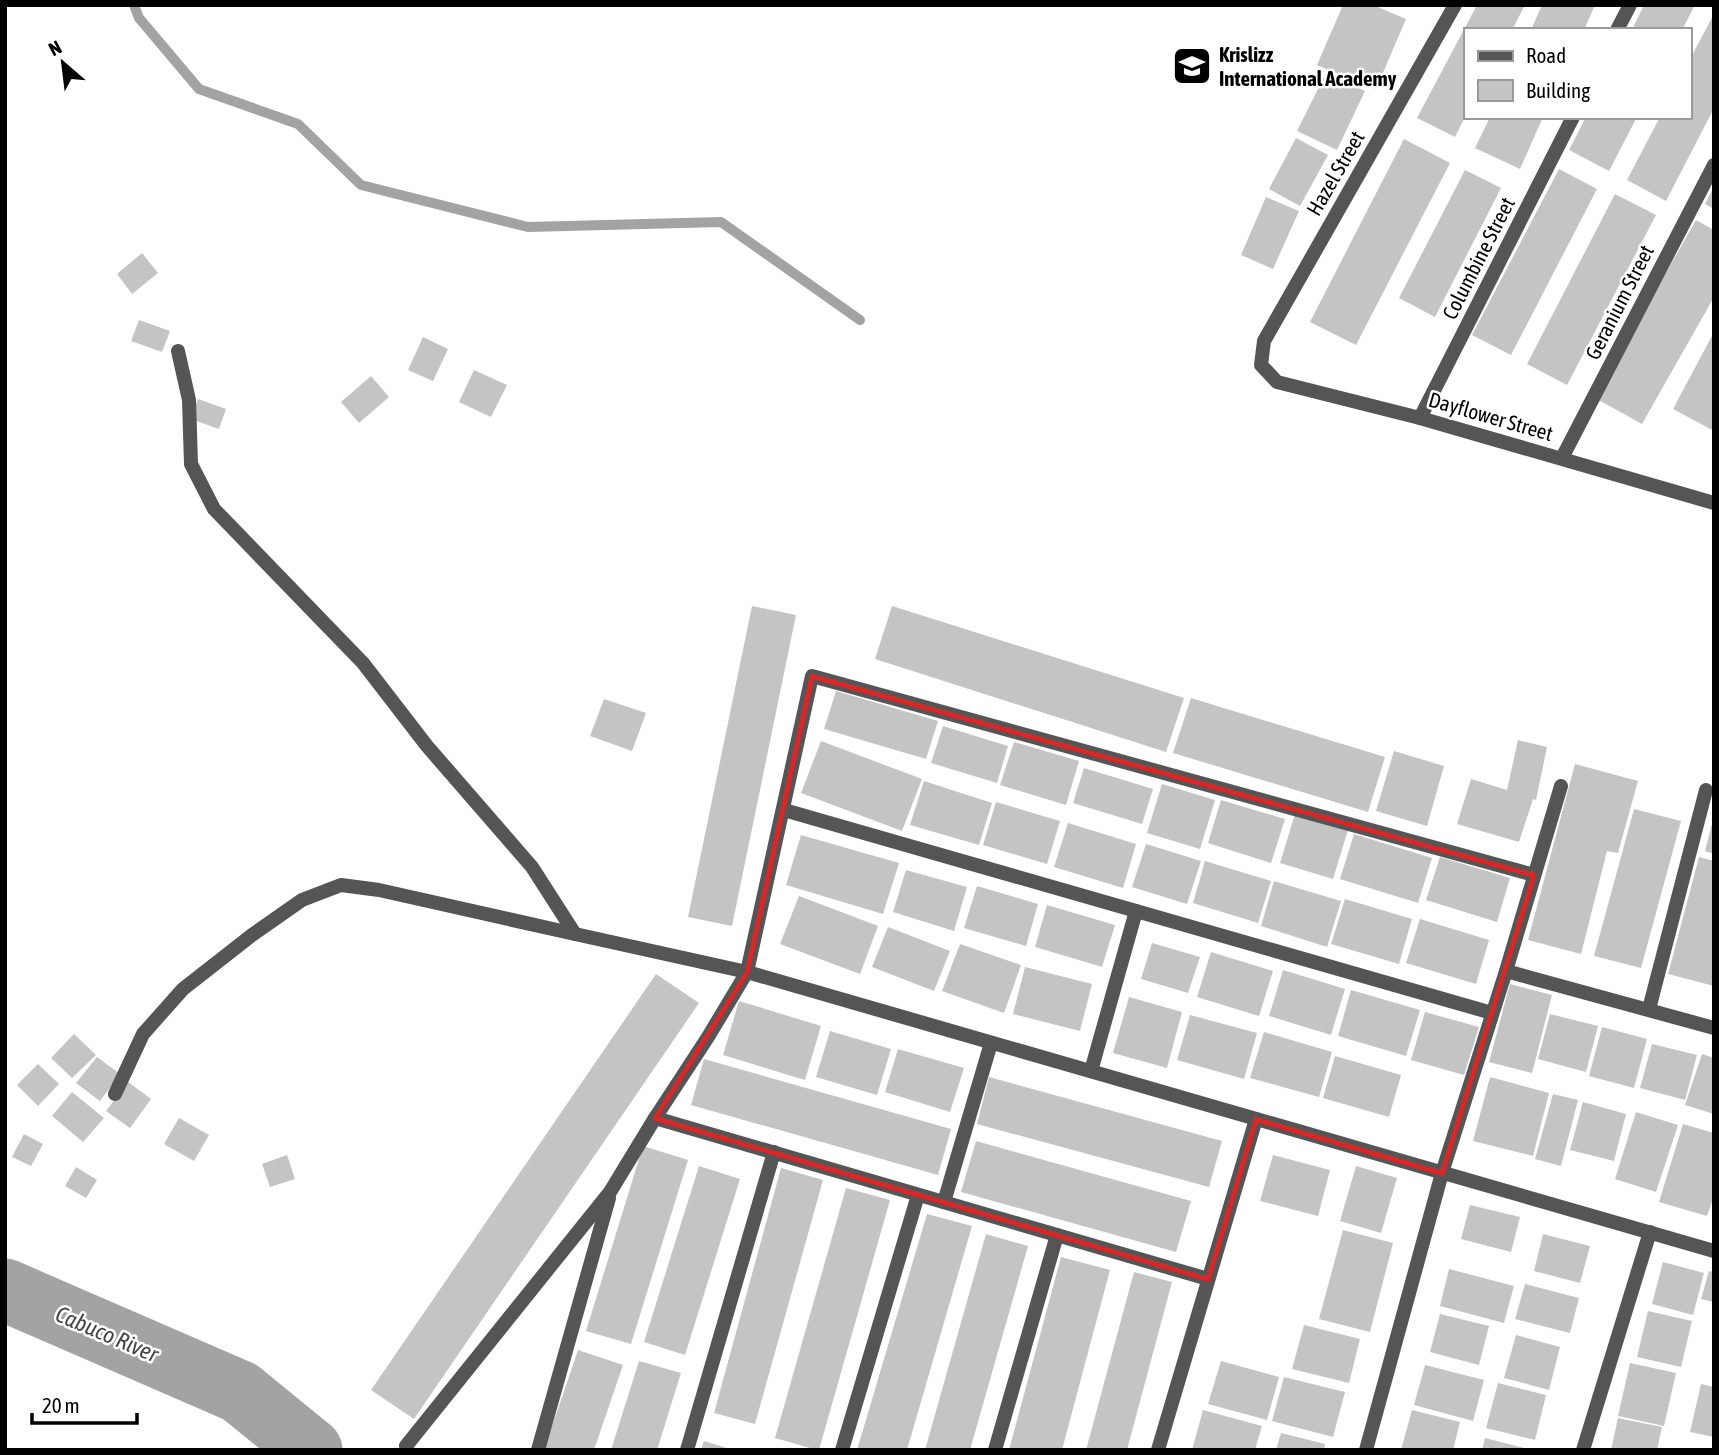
<svg xmlns="http://www.w3.org/2000/svg" width="1719" height="1455" viewBox="0 0 1719 1455" font-family="'Asap Condensed',sans-serif">
	<rect width="100%" height="100%" fill="#fff"/>
	<g fill="none" stroke-linecap="round" stroke-linejoin="round">
		<polyline stroke="#a3a3a3" stroke-width="10" points="134,5 139,18 199,89 298,124 361,185 528,227 721,222 860,320"/>
		<polyline stroke="#a3a3a3" stroke-width="63" points="5,1290 240,1392 311,1450"/>
	</g>
	<g fill="#c4c4c4">
		<polygon points="1343,5 1373,5 1406,19 1376,89 1317,65"/>
		<polygon points="1477,5 1525,5 1512,30 1465,30 1465,117 1455,137 1417,118"/>
		<polygon points="1542,5 1595,5 1584,30 1531,30"/>
		<polygon points="1644,5 1695,5 1682,30 1632,30"/>
		<polygon points="1714,14 1714,108 1666,201 1627,180 1660,117 1689,117 1689,61"/>
		<polygon points="1326,73 1365,91 1337,150 1297,131"/>
		<polygon points="1490,117 1543,117 1520,169 1475,148"/>
		<polygon points="1586,117 1637,117 1609,171 1569,150"/>
		<polygon points="1296,138 1328,155 1300,206 1269,189"/>
		<polygon points="1404,139 1450,163 1356,345 1310,322"/>
		<polygon points="1559,169 1597,189 1511,355 1472,335"/>
		<polygon points="1465,170 1501,188 1435,317 1399,298"/>
		<polygon points="1714,187 1714,209 1705,204"/>
		<polygon points="1615,194 1656,215 1567,385 1527,364"/>
		<polygon points="1266,197 1299,211 1273,269 1241,255"/>
		<polygon points="1696,220 1714,230 1714,297 1642,424 1595,398"/>
		<polygon points="142,253 158,273 132,294 117,274"/>
		<polygon points="139,320 170,331 162,352 131,341"/>
		<polygon points="1714,332 1714,431 1673,409"/>
		<polygon points="423,337 448,349 433,381 408,370"/>
		<polygon points="474,370 507,385 491,417 459,402"/>
		<polygon points="371,376 389,397 359,423 341,402"/>
		<polygon points="198,399 226,409 219,429 191,419"/>
		<polygon points="752,606 796,615 732,926 688,917"/>
		<polygon points="892,606 1184,698 1166,752 875,659"/>
		<polygon points="836,691 938,721 926,759 824,729"/>
		<polygon points="1191,698 1385,757 1368,812 1173,753"/>
		<polygon points="604,699 646,713 632,751 590,736"/>
		<polygon points="943,726 1008,746 997,783 931,763"/>
		<polygon points="1518,740 1547,747 1536,800 1533,799 1519,842 1457,824 1471,779 1507,790"/>
		<polygon points="821,741 922,779 902,831 801,793"/>
		<polygon points="1014,742 1079,761 1066,805 1000,785"/>
		<polygon points="1394,751 1444,766 1427,826 1376,811"/>
		<polygon points="1575,764 1638,781 1618,853 1607,851 1581,954 1528,940"/>
		<polygon points="1084,768 1153,789 1142,824 1073,803"/>
		<polygon points="924,781 992,803 979,845 910,825"/>
		<polygon points="1162,784 1215,800 1200,849 1147,833"/>
		<polygon points="1221,800 1285,819 1271,863 1208,843"/>
		<polygon points="996,802 1060,821 1047,864 983,845"/>
		<polygon points="1634,809 1681,821 1641,968 1594,956"/>
		<polygon points="1295,814 1348,830 1333,879 1280,863"/>
		<polygon points="1713,820 1714,820 1714,854 1705,851"/>
		<polygon points="1068,823 1136,844 1123,888 1054,867"/>
		<polygon points="1354,834 1432,858 1418,903 1340,879"/>
		<polygon points="801,835 899,863 883,914 786,885"/>
		<polygon points="1146,844 1201,861 1187,904 1132,887"/>
		<polygon points="1440,857 1510,878 1497,922 1426,900"/>
		<polygon points="1699,857 1714,861 1714,986 1668,974"/>
		<polygon points="1205,861 1271,881 1258,923 1193,903"/>
		<polygon points="906,870 967,887 954,931 893,912"/>
		<polygon points="1274,881 1341,901 1327,947 1261,926"/>
		<polygon points="977,886 1038,904 1026,946 964,928"/>
		<polygon points="799,896 878,926 860,974 780,944"/>
		<polygon points="1345,899 1412,919 1399,964 1331,944"/>
		<polygon points="1047,905 1115,925 1102,967 1035,947"/>
		<polygon points="1420,919 1489,940 1476,984 1406,963"/>
		<polygon points="888,927 950,951 934,991 872,967"/>
		<polygon points="1152,943 1200,957 1188,993 1141,979"/>
		<polygon points="960,944 1021,965 1004,1013 942,991"/>
		<polygon points="1211,952 1273,971 1259,1016 1197,997"/>
		<polygon points="1025,967 1092,984 1080,1031 1013,1014"/>
		<polygon points="1283,970 1345,989 1331,1035 1269,1016"/>
		<polygon points="656,974 699,1003 414,1419 371,1390"/>
		<polygon points="1510,984 1552,995 1532,1073 1489,1062"/>
		<polygon points="1351,990 1420,1010 1406,1056 1338,1036"/>
		<polygon points="1129,997 1182,1012 1167,1068 1113,1053"/>
		<polygon points="739,1001 821,1026 805,1080 723,1055"/>
		<polygon points="1425,1012 1479,1027 1464,1075 1411,1060"/>
		<polygon points="1550,1014 1598,1026 1586,1072 1538,1059"/>
		<polygon points="1190,1015 1257,1033 1244,1079 1177,1060"/>
		<polygon points="1602,1027 1647,1039 1634,1088 1589,1076"/>
		<polygon points="830,1031 891,1049 877,1095 816,1077"/>
		<polygon points="1264,1032 1332,1052 1319,1097 1250,1078"/>
		<polygon points="74,1034 96,1055 72,1078 51,1058"/>
		<polygon points="1652,1044 1697,1055 1685,1100 1640,1088"/>
		<polygon points="898,1049 964,1068 950,1112 885,1092"/>
		<polygon points="1702,1054 1714,1058 1714,1114 1685,1105"/>
		<polygon points="1335,1056 1401,1075 1389,1117 1323,1098"/>
		<polygon points="97,1057 120,1074 100,1101 76,1083"/>
		<polygon points="704,1059 951,1129 938,1175 691,1105"/>
		<polygon points="38,1064 59,1084 38,1106 17,1085"/>
		<polygon points="989,1077 1222,1141 1209,1187 977,1124"/>
		<polygon points="1490,1077 1549,1093 1533,1156 1473,1141"/>
		<polygon points="128,1082 151,1099 130,1128 106,1111"/>
		<polygon points="72,1092 104,1118 83,1142 52,1116"/>
		<polygon points="1553,1094 1578,1100 1561,1166 1535,1159"/>
		<polygon points="1583,1102 1626,1114 1614,1161 1570,1150"/>
		<polygon points="1636,1112 1678,1125 1656,1192 1615,1179"/>
		<polygon points="179,1118 209,1135 194,1161 164,1144"/>
		<polygon points="1683,1124 1714,1133 1714,1196 1707,1216 1659,1202"/>
		<polygon points="24,1134 43,1144 31,1166 12,1157"/>
		<polygon points="976,1141 1191,1201 1176,1252 961,1192"/>
		<polygon points="643,1146 688,1160 631,1344 586,1331"/>
		<polygon points="287,1155 295,1179 270,1187 262,1164"/>
		<polygon points="1273,1155 1330,1170 1318,1216 1260,1201"/>
		<polygon points="699,1166 740,1179 685,1355 644,1342"/>
		<polygon points="1356,1166 1397,1178 1381,1233 1340,1221"/>
		<polygon points="76,1167 97,1180 86,1198 65,1186"/>
		<polygon points="781,1168 823,1180 755,1424 714,1413"/>
		<polygon points="846,1188 890,1200 819,1450 817,1450 775,1438"/>
		<polygon points="1470,1205 1520,1217 1511,1252 1461,1239"/>
		<polygon points="927,1214 972,1226 907,1450 857,1450"/>
		<polygon points="1343,1230 1393,1243 1370,1332 1319,1319"/>
		<polygon points="986,1234 1028,1246 970,1450 925,1450"/>
		<polygon points="1543,1234 1590,1246 1580,1283 1534,1271"/>
		<polygon points="1061,1257 1110,1270 1062,1450 1009,1450"/>
		<polygon points="1663,1262 1704,1273 1693,1315 1652,1304"/>
		<polygon points="1449,1269 1514,1286 1504,1323 1440,1306"/>
		<polygon points="1709,1271 1714,1272 1714,1302 1701,1299"/>
		<polygon points="1134,1272 1172,1282 1127,1450 1086,1450"/>
		<polygon points="1525,1284 1579,1298 1570,1333 1515,1319"/>
		<polygon points="1648,1311 1692,1321 1681,1367 1637,1357"/>
		<polygon points="1440,1314 1489,1326 1479,1365 1430,1352"/>
		<polygon points="1304,1325 1360,1339 1349,1383 1292,1369"/>
		<polygon points="1516,1335 1560,1347 1549,1390 1504,1378"/>
		<polygon points="578,1350 623,1365 594,1450 544,1450"/>
		<polygon points="639,1361 681,1373 657,1450 611,1450"/>
		<polygon points="1221,1361 1279,1377 1267,1420 1208,1404"/>
		<polygon points="1630,1363 1676,1373 1664,1426 1618,1416"/>
		<polygon points="1425,1365 1484,1380 1473,1421 1414,1405"/>
		<polygon points="1284,1377 1345,1392 1333,1437 1272,1421"/>
		<polygon points="1498,1383 1546,1395 1535,1440 1486,1428"/>
		<polygon points="1701,1384 1714,1387 1714,1437 1690,1432"/>
		<polygon points="1203,1410 1262,1426 1255,1450 1192,1450"/>
		<polygon points="1412,1410 1460,1422 1453,1450 1401,1450"/>
		<polygon points="1618,1418 1662,1427 1657,1450 1611,1450"/>
		<polygon points="1281,1433 1325,1444 1324,1450 1276,1450"/>
		<polygon points="1485,1438 1528,1449 1528,1450 1482,1450"/>
		<polygon points="704,1441 730,1449 730,1450 701,1450"/>
	</g>
	<g fill="none" stroke-linecap="round" stroke-linejoin="round">
		<g stroke="#555" stroke-width="14">
			<polyline points="1455,5 1264,341 1261,365 1277,382 1420,418 1714,503"/>
			<polyline points="1617,30 1630,5"/>
			<polyline points="178,351 189,400 191,464 214,509 363,663 427,746 532,867 575,934 747,972 1714,1251"/>
			<polyline points="1420,418 1573,117"/>
			<polyline points="1562,458 1714,165"/>
			<polyline points="784,810 1492,1013"/>
			<polyline points="1506,971 1714,1028"/>
			<polyline points="1649,1009 1706,790"/>
			<polyline points="1091,1071 1136,911"/>
			<polyline points="115,1094 143,1034 183,989 252,935 302,900 341,885 379,890 575,934"/>
			<polyline points="655,1118 1208,1279"/>
			<polyline points="944,1202 991,1043"/>
			<polyline points="406,1446 610,1192 655,1118 708,1037 747,972 812,676 1534,875"/>
			<polyline points="538,1450 609,1198"/>
			<polyline points="687,1450 774,1152"/>
			<polyline points="842,1450 918,1195"/>
			<polyline points="995,1450 1057,1235"/>
			<polyline points="1158,1450 1256,1119"/>
			<polyline points="1366,1450 1442,1173 1506,971 1561,786"/>
			<polyline points="1583,1450 1650,1232"/>
		</g>
	</g>
	<path fill="none" stroke="#d62828" stroke-width="5" stroke-linejoin="round" d="M812 676 1534 875 1442 1173 1256 1119 1208 1279 655 1118 747 972Z"/>
	<defs>
		<g id="school-square" transform="scale(2.0125)"><rect x="-9" y="-9" width="18" height="18" rx="4" fill="#000" stroke="#fff"/><path d="M0-5L7-2L0 1L-7-2ZM-4 1L0 2.5L4 1V4Q0 6-4 4Z" fill="#fff"/></g>
	</defs>
	<g fill-rule="evenodd">
		<use href="#school-square" x="1192" y="66"/>
	</g>
	<g text-anchor="middle" dominant-baseline="central" stroke-width="5" stroke-linejoin="round" paint-order="stroke">
		<g font-size="21" font-weight="bold" fill="#000" stroke="#fff" text-anchor="start">
			<text x="1219" y="54">Krislizz<tspan x="1219" dy="24">International Academy</tspan></text>
		</g>
		<g font-size="21" fill="#000" stroke="#fff">
			<text transform="translate(1335 173) rotate(-60)">Hazel Street</text>
			<text transform="translate(1478 258) rotate(-63)">Columbine Street</text>
			<text transform="translate(1619 302) rotate(-63)">Geranium Street</text>
			<text transform="translate(1491 416) rotate(16)">Dayflower Street</text>
		</g>
		<g font-size="23" font-style="italic" fill="#444" stroke="#fff">
			<text transform="translate(107 1334) rotate(23)">Cabuco River</text>
		</g>
	</g>
	<rect width="1719" height="1455" fill="none" stroke="#000000" stroke-width="14"/>
	<rect x="1464" y="28" width="228" height="91" fill="#ffffff" stroke="#999999" stroke-width="2"/>
	<rect x="1478" y="51" width="35" height="10" fill="#555555" stroke="#999999" stroke-width="2"/>
	<text x="1526" y="63" font-size="21" fill="#000000">Road</text>
	<rect x="1478" y="80" width="35" height="21" fill="#c4c4c4" stroke="#999999" stroke-width="2"/>
	<text x="1526" y="98" font-size="21" fill="#000000">Building</text>
	<g transform="translate(63 63) rotate(332)" stroke="#ffffff" stroke-width="5" paint-order="stroke">
	<path d="M0-5L12 26L0 18L-12 26Z" fill="#000000"/>
	<text y="-10" font-size="19" font-weight="bold" text-anchor="middle" fill="#000000">N</text>
	</g>
	<path d="M32 1413v10h105v-10" fill="none" stroke="#000000" stroke-width="3.5"/>
	<text x="42" y="1413" font-size="21" fill="#000000" stroke="#ffffff" stroke-width="5" paint-order="stroke">20 m</text>
</svg>
